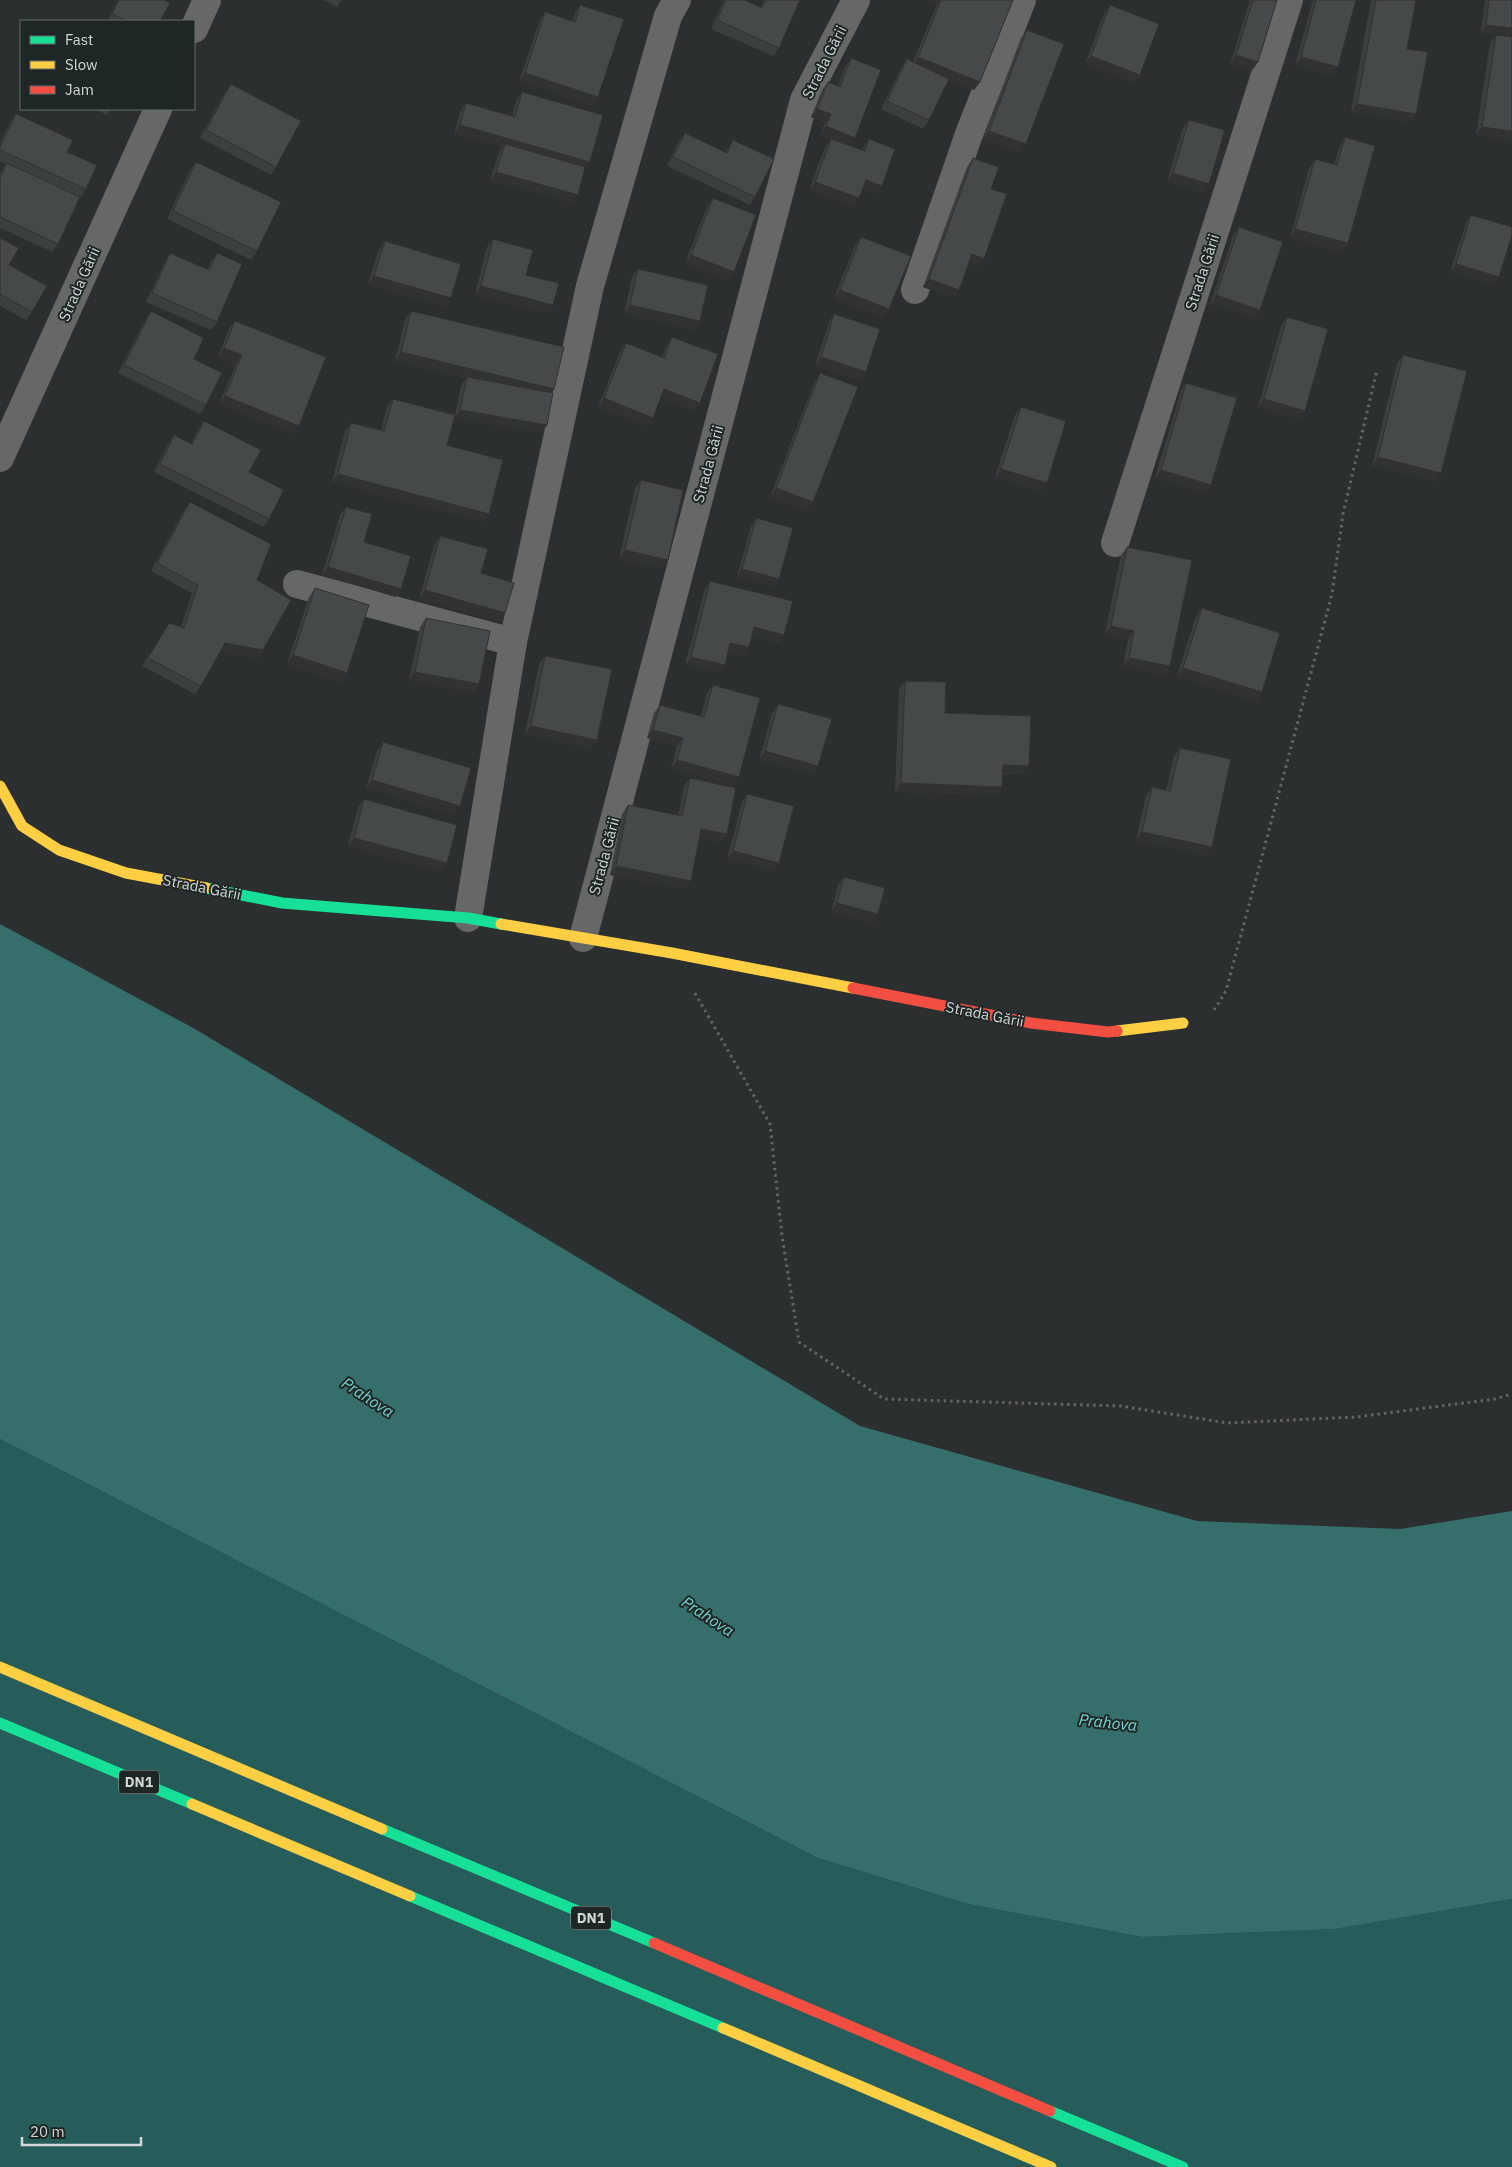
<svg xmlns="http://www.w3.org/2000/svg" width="1512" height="2167" viewBox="0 0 1512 2167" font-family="'IBM Plex Sans',sans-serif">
	<rect width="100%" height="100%" fill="#2b2f2f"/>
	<polygon fill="#265c59" points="0,1439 818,1858 968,1904 1142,1937 1335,1929 1512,1899 1512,2167 0,2167"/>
	<polygon fill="#366e6b" points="0,924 195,1029 860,1426 1197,1521 1400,1529 1512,1511 1512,1899 1335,1929 1142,1937 968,1904 818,1858 0,1439"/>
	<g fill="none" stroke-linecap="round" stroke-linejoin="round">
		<g stroke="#646666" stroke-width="3" stroke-dasharray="2.5 4" stroke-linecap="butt">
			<polyline points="695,993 770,1124 782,1236 799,1342 884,1399 1121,1406 1227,1423 1356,1417 1495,1399 1512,1394"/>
			<polyline points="1214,1010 1226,991 1332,594 1343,514 1377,370"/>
		</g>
		<g stroke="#666867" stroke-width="28">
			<polyline points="194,29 207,0"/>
			<polyline points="915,290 969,134 1022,0"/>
			<polyline points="0,458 158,109"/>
			<polyline points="1115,543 1289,0"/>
			<polyline points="297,584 513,642"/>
			<polyline points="468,918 513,642 590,286 668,16 677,0"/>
			<polyline points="583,938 804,100 856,0"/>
		</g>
		<g stroke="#16e098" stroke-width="11">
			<polyline points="206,888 282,903 468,918 501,924"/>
			<polyline points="0,1723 192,1804"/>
			<polyline points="382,1829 654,1943"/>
			<polyline points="410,1896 723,2028"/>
			<polyline points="1050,2111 1183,2167"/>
		</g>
		<g stroke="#ffcf43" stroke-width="11">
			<polyline points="0,786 22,826 59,850 126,873 206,888"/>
			<polyline points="501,924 672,953 853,988"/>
			<polyline points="1117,1031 1183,1023"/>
			<polyline points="0,1667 382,1829"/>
			<polyline points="192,1804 410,1896"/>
			<polyline points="723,2028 1051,2167"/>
		</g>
		<g stroke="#f24e42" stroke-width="11">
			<polyline points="853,988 1031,1023 1108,1032 1117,1031"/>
			<polyline points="654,1943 1050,2111"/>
		</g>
	</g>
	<g fill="#3c3f3f">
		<polygon points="118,0 164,0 160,21 107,21"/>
		<polygon points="323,0 342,0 337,7"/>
		<polygon points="724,0 745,0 761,7 764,0 800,0 779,48 773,56 711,29"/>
		<polygon points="927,0 1013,0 980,82 974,90 949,80 929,120 923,129 881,109 901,68 907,59 913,62 937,4"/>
		<polygon points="1250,0 1277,0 1258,62 1252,70 1230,64"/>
		<polygon points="1313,0 1356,0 1332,75 1295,65"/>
		<polygon points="1371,0 1416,0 1407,49 1410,122 1351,112"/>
		<polygon points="1485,0 1512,0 1512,37 1503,36 1512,141 1476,135 1490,43 1496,35 1481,33"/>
		<polygon points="580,5 598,97 592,106 519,81 540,20 545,12 572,21 575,13"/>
		<polygon points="1110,5 1140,75 1135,83 1085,64 1104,14"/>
		<polygon points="1027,30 1020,153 983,139 1021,38"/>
		<polygon points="851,58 850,146 862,150 869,139 882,186 876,194 862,189 853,206 809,190 825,147 831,139 820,135 825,123 811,117 822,90 828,82 838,86 845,67"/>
		<polygon points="231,84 276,167 271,175 200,138 225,92"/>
		<polygon points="522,92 585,168 572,203 490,180 499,152 502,147 454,134 460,112 466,103 512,116 516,101"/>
		<polygon points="95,109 111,109 107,115"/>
		<polygon points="16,114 67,152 86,189 80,198 58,244 52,252 0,228 0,174 6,164 0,161 0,143 10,122"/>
		<polygon points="1189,120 1209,184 1203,193 1167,181 1183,128"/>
		<polygon points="685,133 725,153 733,140 755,197 750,205 667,166 679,141"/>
		<polygon points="1345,137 1342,252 1290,238 1309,168 1315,159 1334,165 1340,146"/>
		<polygon points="973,158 991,189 979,267 968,263 959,290 953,298 923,287 967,167"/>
		<polygon points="196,162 257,251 251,260 167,219 190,170"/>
		<polygon points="713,198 728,281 685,263 707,207"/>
		<polygon points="1471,215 1493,285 1450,272 1466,223"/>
		<polygon points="1239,227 1260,310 1254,318 1210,304 1233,236"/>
		<polygon points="861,237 889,309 883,318 834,298 855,245"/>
		<polygon points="0,238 9,265 32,312 26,320 0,306"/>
		<polygon points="493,239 553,305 547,313 475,295 487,247"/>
		<polygon points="385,241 451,298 445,307 368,284 379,249"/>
		<polygon points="170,253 207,270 211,261 217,253 217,322 211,330 146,302 165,262"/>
		<polygon points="638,269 700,321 694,330 624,314 632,277"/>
		<polygon points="151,311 194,359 206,405 200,414 118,373 145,320"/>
		<polygon points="411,311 551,392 547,425 541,433 454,418 447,445 489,514 483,522 332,482 345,431 351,423 381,430 387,407 393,399 455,415 461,386 466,378 395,361 405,319"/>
		<polygon points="834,314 866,372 860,380 815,366 829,322"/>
		<polygon points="1287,317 1305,411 1299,419 1258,407 1281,326"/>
		<polygon points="235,321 293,434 219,404 236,364 218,356 229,329"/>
		<polygon points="672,337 694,411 660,398 653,418 647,426 598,407 620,352 626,343 662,357 667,345"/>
		<polygon points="1403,355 1435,482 1372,466 1397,364"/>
		<polygon points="820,373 807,511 770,497 815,381"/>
		<polygon points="1186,383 1211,485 1205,493 1155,478 1181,391"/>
		<polygon points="1021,407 1047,483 1041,492 995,477 1015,415"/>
		<polygon points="204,421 249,472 269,519 263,527 154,472 168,444 174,435 191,444 198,429"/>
		<polygon points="641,480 662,568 619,559 635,488"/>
		<polygon points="190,502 257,580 263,650 257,659 220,652 201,686 195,694 142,666 169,623 181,627 192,593 151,571 184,510"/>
		<polygon points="346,507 364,542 401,589 396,597 322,575 340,515"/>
		<polygon points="756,518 779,579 773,587 737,577 751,526"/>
		<polygon points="440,536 481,573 505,613 499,621 419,599 434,545"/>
		<polygon points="1127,547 1170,666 1164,675 1123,666 1128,640 1105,634 1121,555"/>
		<polygon points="710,581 779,643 752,636 749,647 743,656 728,652 719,673 685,665 705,589"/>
		<polygon points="315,588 347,673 341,682 287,664 309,597"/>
		<polygon points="1202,608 1262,692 1256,701 1177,676 1196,616"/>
		<polygon points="426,618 479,684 473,693 409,680 420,627"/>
		<polygon points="545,656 597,740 591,749 525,734 539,664"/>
		<polygon points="905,681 945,713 1023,774 1002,774 1002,787 996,795 895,792 899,689"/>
		<polygon points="713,685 733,785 671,769 677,746 647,738 654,713 660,705 701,716 707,693"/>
		<polygon points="778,704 818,766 813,774 759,760 772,713"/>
		<polygon points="383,742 454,815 366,788 377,751"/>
		<polygon points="1180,748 1206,856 1136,840 1146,795 1152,787 1166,790 1174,756"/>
		<polygon points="690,778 727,834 721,842 699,838 685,889 610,875 622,814 628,805 678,816 684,787"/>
		<polygon points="747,794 779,863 773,871 727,859 742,802"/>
		<polygon points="364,799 447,863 441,871 348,846 358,808"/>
		<polygon points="844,877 878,914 872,923 831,912 838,885"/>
	</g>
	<g fill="#313333">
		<polygon points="927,0 940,0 937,4"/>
		<polygon points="1486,25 1512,28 1512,37 1481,33"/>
		<polygon points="1236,55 1258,62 1252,70 1230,64"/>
		<polygon points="1091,56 1140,75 1135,83 1085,64"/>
		<polygon points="918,57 980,82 974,90 912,65"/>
		<polygon points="1301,57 1338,67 1332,75 1295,65"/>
		<polygon points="525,73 598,97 592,106 519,81"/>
		<polygon points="1357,104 1416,114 1410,122 1351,112"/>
		<polygon points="817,109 831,114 825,123 811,117"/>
		<polygon points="460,125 590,162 584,170 505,144 502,147 454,134"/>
		<polygon points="826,126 855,138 849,146 820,135"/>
		<polygon points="1482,127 1512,131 1512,141 1476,135"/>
		<polygon points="989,131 1026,144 1020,153 983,139"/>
		<polygon points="496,172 578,195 572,203 490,180"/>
		<polygon points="1173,173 1209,184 1203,193 1167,181"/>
		<polygon points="866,180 882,186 876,194 860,189"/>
		<polygon points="815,182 859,198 853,206 809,190"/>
		<polygon points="1295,229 1348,243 1342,252 1290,238"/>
		<polygon points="972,254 984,259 979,267 966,262"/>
		<polygon points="691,255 734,272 728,281 685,263"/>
		<polygon points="1456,264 1499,277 1493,285 1450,272"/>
		<polygon points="374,276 451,298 445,307 368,284"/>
		<polygon points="929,279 959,290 953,298 923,287"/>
		<polygon points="481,286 553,305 547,313 475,295"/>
		<polygon points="840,290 889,309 883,318 834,298"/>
		<polygon points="1216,295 1260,310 1254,318 1210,304"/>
		<polygon points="630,305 700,321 694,330 624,314"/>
		<polygon points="224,348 242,355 236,364 218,356"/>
		<polygon points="401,352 554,389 548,397 395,361"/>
		<polygon points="821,357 866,372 860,380 815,366"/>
		<polygon points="664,389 700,403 694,411 658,397"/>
		<polygon points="225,396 299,426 293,434 219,404"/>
		<polygon points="604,398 653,418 647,426 598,407"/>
		<polygon points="1264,399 1305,411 1299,419 1258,407"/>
		<polygon points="460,410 547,425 541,433 454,418"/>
		<polygon points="1378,457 1441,473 1435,482 1372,466"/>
		<polygon points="1001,469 1047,483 1041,492 995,477"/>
		<polygon points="1161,470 1211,485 1205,493 1155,478"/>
		<polygon points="338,474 489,514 483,522 332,482"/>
		<polygon points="776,488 813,502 807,511 770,497"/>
		<polygon points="625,550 668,560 662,568 619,559"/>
		<polygon points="328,567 401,589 396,597 322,575"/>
		<polygon points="742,569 779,579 773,587 737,577"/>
		<polygon points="425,590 505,613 499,621 419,599"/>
		<polygon points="1111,626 1134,631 1128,640 1105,634"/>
		<polygon points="754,627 784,635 779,643 749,635"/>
		<polygon points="225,643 263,650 257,659 219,652"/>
		<polygon points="730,643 749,647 743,656 724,651"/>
		<polygon points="293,655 347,673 341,682 287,664"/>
		<polygon points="691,657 725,665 719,673 685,665"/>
		<polygon points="1129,658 1170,666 1164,675 1123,666"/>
		<polygon points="1183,668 1262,692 1256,701 1177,676"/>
		<polygon points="415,672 479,684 473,693 409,680"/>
		<polygon points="531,726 597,740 591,749 525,734"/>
		<polygon points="653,730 683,738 677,746 647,738"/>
		<polygon points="765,751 818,766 813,774 759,760"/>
		<polygon points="677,760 739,777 733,785 671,769"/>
		<polygon points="1003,765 1029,766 1023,774 997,773"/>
		<polygon points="372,780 460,806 454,815 366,788"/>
		<polygon points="901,783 1002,787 996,795 895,792"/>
		<polygon points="701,829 727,834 721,842 695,838"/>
		<polygon points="1142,832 1212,847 1206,856 1136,840"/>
		<polygon points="354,838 447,863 441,871 348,846"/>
		<polygon points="733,851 779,863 773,871 727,859"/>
		<polygon points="616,866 691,881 685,889 610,875"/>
		<polygon points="837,903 878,914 872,923 831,912"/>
	</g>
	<g fill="#464949" stroke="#313333">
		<polygon points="119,0 164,0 170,3 160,21 127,21 112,14"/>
		<polygon points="726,0 745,0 762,8 766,0 800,0 779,48 717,20"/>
		<polygon points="941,0 1013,0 980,82 918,57"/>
		<polygon points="1253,0 1277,0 1258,62 1236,55"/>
		<polygon points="1316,0 1356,0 1338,67 1301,57"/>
		<polygon points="1376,0 1416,0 1407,49 1428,52 1416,114 1357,104"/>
		<polygon points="1489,0 1512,0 1512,28 1486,25"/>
		<polygon points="580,5 624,19 598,97 525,73 545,12 575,22"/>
		<polygon points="1110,5 1159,24 1140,75 1091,56"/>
		<polygon points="1027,30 1064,44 1026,144 989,131"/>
		<polygon points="1496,35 1512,37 1512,131 1482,127"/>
		<polygon points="851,58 881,70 855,138 826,126 831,114 817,109 828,82 840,87"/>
		<polygon points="907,59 949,79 929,120 887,101"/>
		<polygon points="231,84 301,121 276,167 206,130"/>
		<polygon points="522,92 603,115 590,162 460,125 466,103 515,117"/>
		<polygon points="16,114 73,140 67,152 97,165 86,189 0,150 0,147"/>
		<polygon points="1189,120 1225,130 1209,184 1173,173"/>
		<polygon points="685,133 727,153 733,140 774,159 755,197 673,157"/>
		<polygon points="1345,137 1375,146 1348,243 1295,229 1315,159 1337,165"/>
		<polygon points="831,139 865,151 869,139 895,149 882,186 866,180 859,198 815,182"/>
		<polygon points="505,144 585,167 578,195 496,172"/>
		<polygon points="973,158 999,167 991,189 1007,194 984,259 972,254 959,290 929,279"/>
		<polygon points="196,162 281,202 257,251 173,211"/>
		<polygon points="7,163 80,197 58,244 0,217 0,178"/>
		<polygon points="713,198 756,215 734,272 691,255"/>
		<polygon points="1471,215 1512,227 1512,235 1499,277 1456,264"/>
		<polygon points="1239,227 1283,242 1260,310 1216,295"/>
		<polygon points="861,237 911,256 889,309 840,290"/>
		<polygon points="0,238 19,248 9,265 47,286 32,312 0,294"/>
		<polygon points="493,239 533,250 526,275 559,283 553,305 481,286"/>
		<polygon points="385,241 461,264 451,298 374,276"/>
		<polygon points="170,253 209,270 217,253 242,264 217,322 152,293"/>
		<polygon points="638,269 708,285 700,321 630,305"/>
		<polygon points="151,311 204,338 194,359 222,373 206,405 124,365"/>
		<polygon points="411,311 564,347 554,389 401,352"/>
		<polygon points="834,314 880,329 866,372 821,357"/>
		<polygon points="1287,317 1328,329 1305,411 1264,399"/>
		<polygon points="235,321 326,357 299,426 225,396 242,355 224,348"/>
		<polygon points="672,337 718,354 700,403 664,389 653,418 604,398 626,343 664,358"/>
		<polygon points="1403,355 1467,371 1441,473 1378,457"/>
		<polygon points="820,373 858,387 813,502 776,488"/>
		<polygon points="467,377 553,393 547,425 460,410"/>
		<polygon points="1186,383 1237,398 1211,485 1161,470"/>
		<polygon points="393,399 455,415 447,445 503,460 489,514 338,474 351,423 384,431"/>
		<polygon points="1021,407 1066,421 1047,483 1001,469"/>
		<polygon points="204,421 261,450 249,472 284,490 269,519 160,464 174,435 192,444"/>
		<polygon points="641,480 683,490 668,560 625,550"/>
		<polygon points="190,502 271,544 257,580 291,600 263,650 225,643 201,686 148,658 169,623 184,628 198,585 157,563"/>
		<polygon points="346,507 372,514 364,542 411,556 401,589 328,567"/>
		<polygon points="756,518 793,528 779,579 742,569"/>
		<polygon points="440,536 488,549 481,573 514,583 505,613 425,590"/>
		<polygon points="1127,547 1192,560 1170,666 1129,658 1134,631 1111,626"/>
		<polygon points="710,581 793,601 784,635 754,627 749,647 730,643 725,665 691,657"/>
		<polygon points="315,588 369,605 347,673 293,655"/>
		<polygon points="1202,608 1280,633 1262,692 1183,668"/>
		<polygon points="426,618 490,631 479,684 415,672"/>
		<polygon points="545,656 612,669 597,740 531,726"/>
		<polygon points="905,681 946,682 945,713 1031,716 1029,766 1003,765 1002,787 901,783"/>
		<polygon points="713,685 760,698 739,777 677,760 683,738 653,730 660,705 704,717"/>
		<polygon points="778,704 832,719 818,766 765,751"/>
		<polygon points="383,742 471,768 460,806 372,780"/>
		<polygon points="1180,748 1231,759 1212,847 1142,832 1152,787 1170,791"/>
		<polygon points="690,778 736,788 727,834 701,829 691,881 616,866 628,805 682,816"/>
		<polygon points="747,794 794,806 779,863 733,851"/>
		<polygon points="364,799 457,825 447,863 354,838"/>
		<polygon points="844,877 885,888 878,914 837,903"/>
	</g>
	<g text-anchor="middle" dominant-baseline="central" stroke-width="4" stroke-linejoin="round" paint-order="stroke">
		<g fill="#1f2726" stroke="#9ca2a2" stroke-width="1">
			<rect x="119" y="1770.5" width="40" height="23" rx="4"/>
			<rect x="571" y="1906.5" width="40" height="23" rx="4"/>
		</g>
		<g font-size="14" font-weight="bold" fill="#d2d7d7">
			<text x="139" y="1782">DN1</text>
			<text x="591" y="1918">DN1</text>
		</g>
		<g font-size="15" fill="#d2d7d7" stroke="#1f2726">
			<text transform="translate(824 62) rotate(-63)">Strada Gării</text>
			<text transform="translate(1202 272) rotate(-72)">Strada Gării</text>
			<text transform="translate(79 284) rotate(-66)">Strada Gării</text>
			<text transform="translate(708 464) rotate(-75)">Strada Gării</text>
			<text transform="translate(604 856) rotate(-75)">Strada Gării</text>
			<text transform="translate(202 887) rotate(11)">Strada Gării</text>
			<text transform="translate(985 1014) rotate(11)">Strada Gării</text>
		</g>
		<g font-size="16" font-style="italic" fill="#72d4ce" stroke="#1f2726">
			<text transform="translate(368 1397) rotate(33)">Prahova</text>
			<text transform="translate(708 1616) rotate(33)">Prahova</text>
			<text transform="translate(1108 1722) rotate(6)">Prahova</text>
		</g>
	</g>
	<rect x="20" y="20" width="175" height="90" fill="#1f2726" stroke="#676d6d"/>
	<rect x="30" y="36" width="25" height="8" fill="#16e098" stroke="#676d6d"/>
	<text x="65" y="45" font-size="15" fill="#d2d7d7">Fast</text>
	<rect x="30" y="61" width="25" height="8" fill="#ffcf43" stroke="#676d6d"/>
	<text x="65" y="70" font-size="15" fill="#d2d7d7">Slow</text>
	<rect x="30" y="86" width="25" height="8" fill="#f24e42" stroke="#676d6d"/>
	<text x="65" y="95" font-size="15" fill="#d2d7d7">Jam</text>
	<path d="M22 2137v8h119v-8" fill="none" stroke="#d2d7d7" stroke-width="2.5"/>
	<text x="30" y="2137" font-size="15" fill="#d2d7d7" stroke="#1f2726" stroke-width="4" paint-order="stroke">20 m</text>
</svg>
